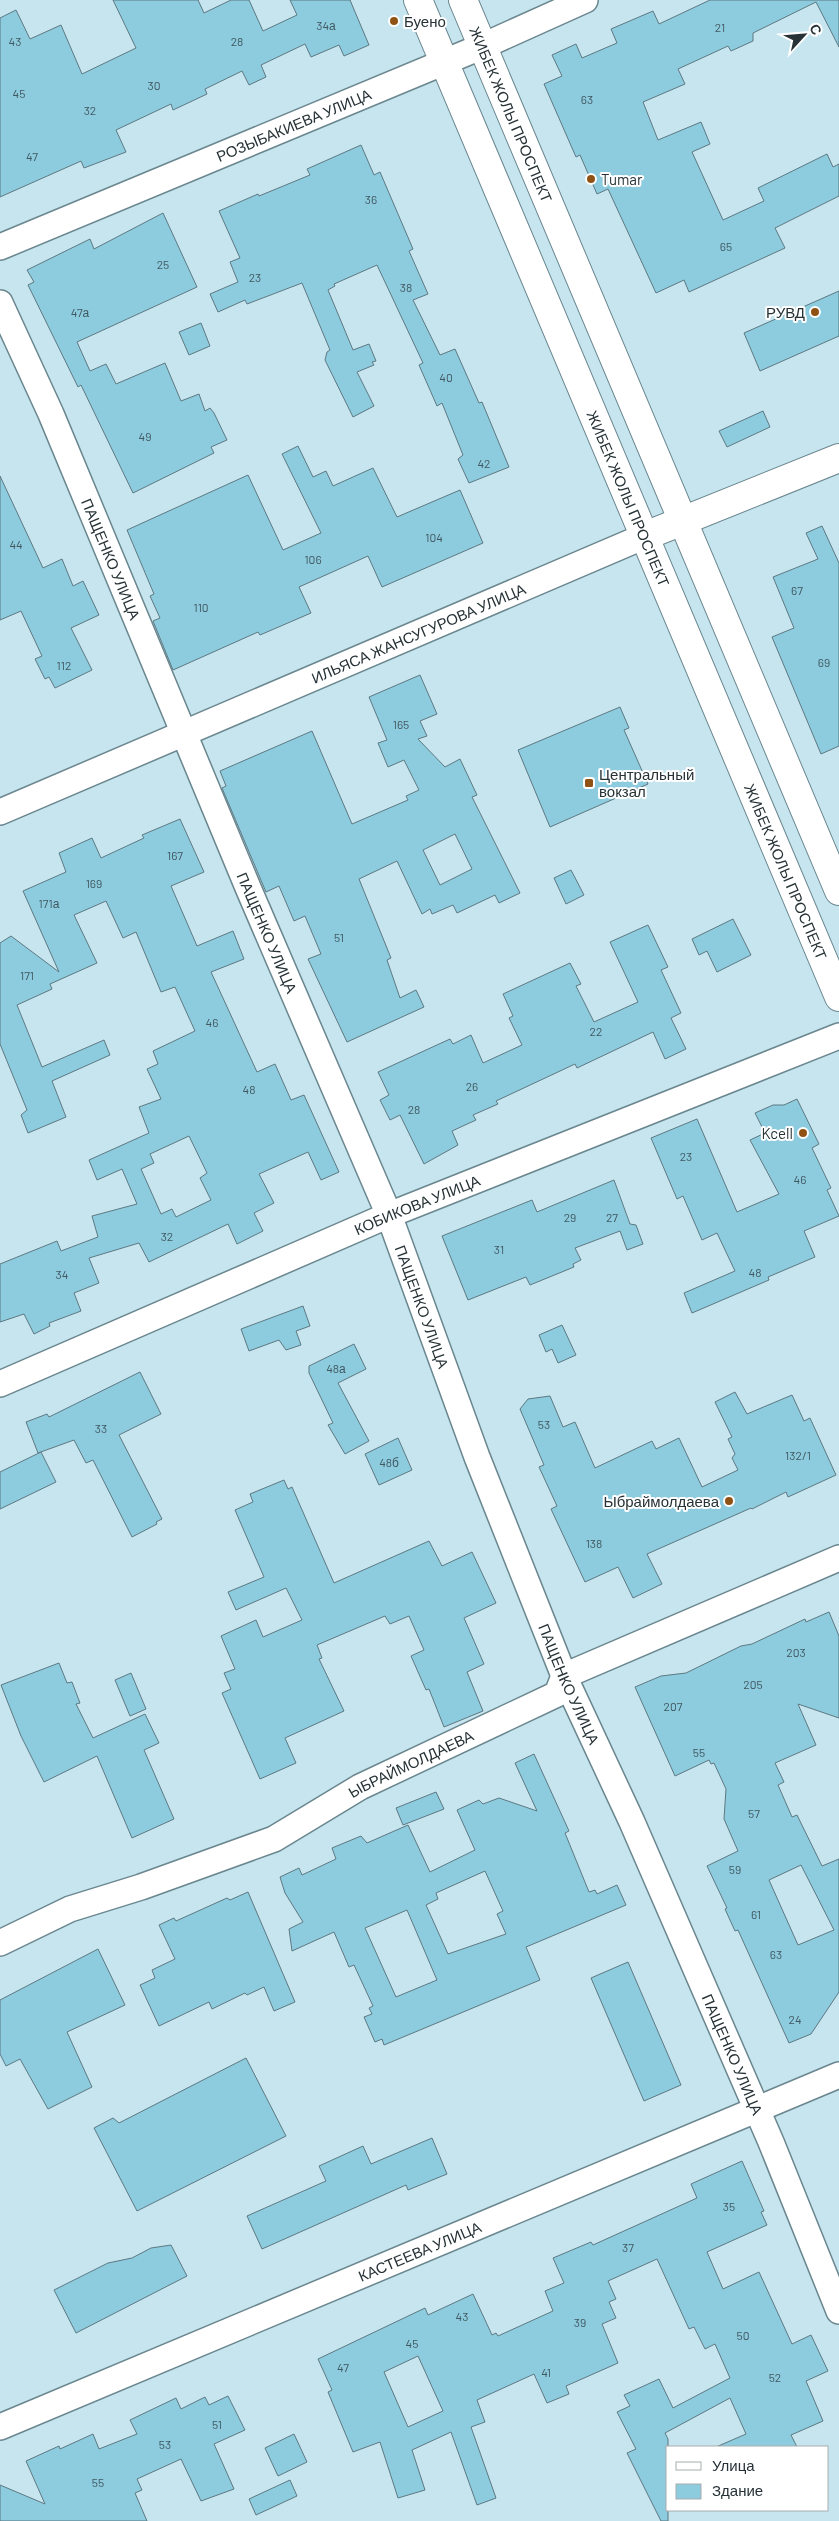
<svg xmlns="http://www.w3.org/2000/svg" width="839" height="2521" viewBox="0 0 839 2521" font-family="Barlow,sans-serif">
	<rect width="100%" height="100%" fill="#c6e5ee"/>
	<g fill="#8dcbde" stroke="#5d7982" fill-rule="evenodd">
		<polygon points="113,0 198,0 204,13 231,0 249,0 263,31 297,15 290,0 350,0 369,45 344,56 339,45 311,57 305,44 261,65 266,77 249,85 242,71 205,89 207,94 173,110 171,104 116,130 126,152 84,168 81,161 0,197 0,18 16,10 30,39 61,25 82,74 136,48"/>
		<polygon points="710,0 839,0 839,47 816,2 753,33 753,41 731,51 728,46 678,69 685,84 643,102 658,140 701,122 710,144 692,152 723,220 764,201 758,188 827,154 833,167 839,164 839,196 775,228 785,248 689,292 684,280 656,293 608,189 597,194 580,155 576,157 544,84 562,76 552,55 576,44 582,58 617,43 611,29 653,11 659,24"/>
		<polygon points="361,145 374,175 380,172 413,249 409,251 428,294 413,300 440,355 455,349 479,403 482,402 509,467 469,483 458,459 463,455 442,403 437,406 419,365 423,363 377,265 334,284 335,286 328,290 353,350 369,344 376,361 372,362 374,365 357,372 374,406 353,417 325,360 327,352 330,350 302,283 247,304 245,300 218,312 210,294 238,282 230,262 240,258 219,211 258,194 259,196 310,175 307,169"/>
		<polygon points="163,213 197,287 77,342 90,371 106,364 116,384 165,363 181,401 199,394 205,411 210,408 214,413 227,440 211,447 214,453 133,493 81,385 78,387 28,285 34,282 27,270 90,239 94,249"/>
		<polygon points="839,291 839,336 760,371 744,333"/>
		<polygon points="201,323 210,346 189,355 179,332"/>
		<polygon points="763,411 770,427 727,447 719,431"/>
		<polygon points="298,446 313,477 326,471 333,486 373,468 397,517 460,490 483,543 382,587 368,556 299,587 311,613 260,635 258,632 173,670 153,621 160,618 150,596 154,594 127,530 248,475 283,550 321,533 282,454"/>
		<polygon points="0,476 43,568 62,559 73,586 83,581 99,615 71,628 92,670 55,688 49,677 45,679 35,659 42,656 21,611 0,620"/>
		<polygon points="822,526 839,563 839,746 821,754 772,637 794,628 773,577 818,559 806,533"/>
		<path d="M420 675 437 714 420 721 427 736 418 739 445 767 460 759 477 795 472 797 520 893 499 903 495 895 457 913 453 905 432 914 430 909 422 914 397 861 359 879 391 958 387 960 400 998 416 990 424 1007 347 1042 308 959 321 954 305 916 294 921 279 886 266 892 222 788 226 786 220 771 312 731 352 824 408 800 406 796 419 790 404 760 388 767 378 743 387 740 369 697ZM455 834 472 869 440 885 423 850Z"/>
		<polygon points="620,707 629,728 624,730 648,784 550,827 518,750"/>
		<path d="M180 819 204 872 171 886 197 946 233 931 244 959 211 972 257 1072 275 1064 291 1100 304 1095 339 1172 321 1180 308 1152 259 1174 274 1203 254 1213 263 1231 237 1244 228 1224 149 1262 139 1243 89 1258 99 1283 74 1293 81 1311 49 1323 50 1326 34 1334 24 1314 0 1322V1264L57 1241 61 1251 98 1237 92 1216 137 1204 122 1169 97 1180 89 1160 149 1133 139 1107 161 1099 147 1069 158 1064 153 1051 195 1031 175 987 161 992 136 932 123 938 106 901 74 915 97 963 50 984 52 989 17 1005 42 1067 104 1040 110 1055 52 1081 66 1117 28 1133 21 1115 27 1110 0 1044V943L11 936 59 972 23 891 66 872 59 853 92 838 101 858 144 838 142 835ZM189 1136 207 1173 200 1178 211 1200 176 1217 172 1209 161 1214 141 1169 154 1163 150 1154Z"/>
		<polygon points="571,870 584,895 566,904 554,878"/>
		<polygon points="733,919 751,955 717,972 707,951 699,955 692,939"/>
		<polygon points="648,925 668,967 661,970 681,1013 671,1018 686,1049 665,1059 653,1032 577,1068 575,1064 496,1101 498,1104 473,1115 476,1120 452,1131 458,1145 424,1164 400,1115 390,1120 380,1100 389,1095 378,1072 450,1039 453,1044 471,1035 483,1063 522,1045 509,1018 513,1016 503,994 570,963 581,984 576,986 594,1022 638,1002 610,942"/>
		<polygon points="797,1099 819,1144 812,1148 831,1188 827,1190 839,1216 804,1231 815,1257 768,1277 769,1280 692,1313 684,1293 735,1271 717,1233 702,1240 683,1196 677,1199 651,1138 697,1119 737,1212 779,1194 750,1140 765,1133 755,1113 773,1105 784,1105"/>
		<polygon points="614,1180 630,1224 636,1225 643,1244 627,1250 620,1231 575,1248 581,1260 573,1264 574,1267 530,1285 526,1277 468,1300 442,1236 532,1200 537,1212"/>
		<polygon points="303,1306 310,1326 296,1331 301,1345 286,1350 279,1340 249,1351 241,1329"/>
		<polygon points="562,1325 576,1355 558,1363 552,1349 546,1352 539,1335"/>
		<polygon points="354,1344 366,1369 338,1383 369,1441 345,1454 328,1425 333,1423 309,1373 309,1366"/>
		<polygon points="140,1372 161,1414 119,1435 162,1519 156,1522 157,1524 132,1537 93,1460 86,1463 74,1440 38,1453 26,1422 47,1414 49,1417"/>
		<polygon points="735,1392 747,1414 792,1395 804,1421 810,1418 836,1475 788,1497 786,1492 752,1509 751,1508 647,1554 662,1584 633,1598 618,1567 585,1582 551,1509 557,1506 539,1467 544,1465 520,1409 528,1399 550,1396 563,1427 575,1422 595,1468 652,1441 656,1449 679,1438 702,1487 738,1470 732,1458 735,1454 728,1439 732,1437 715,1402"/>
		<polygon points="398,1438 412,1470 379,1485 365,1454"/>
		<polygon points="41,1452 56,1482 0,1509 0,1472"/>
		<polygon points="284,1480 288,1489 292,1487 334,1583 429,1541 442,1566 472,1552 496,1603 464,1618 484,1664 467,1672 483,1711 444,1727 429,1689 426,1690 411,1656 424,1650 409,1616 390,1624 385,1616 317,1645 322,1658 319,1659 344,1711 285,1738 296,1763 260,1779 222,1693 231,1689 224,1673 235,1669 221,1636 256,1620 263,1637 302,1620 286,1588 236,1610 228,1592 264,1577 235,1510 253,1502 250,1494"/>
		<path d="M829 1612 839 1636V1718L798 1704 816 1745 775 1763 784 1782 778 1785 792 1817 797 1815 822 1866 839 1859V1992L811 2034 789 2043 738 1930 735 1931 725 1909 727 1908 707 1866 738 1851 724 1819 726 1789 714 1763 711 1764 709 1760 675 1776 635 1687 661 1676 686 1673 741 1646 752 1644 805 1619 806 1622ZM801 1865 834 1930 798 1945 769 1880Z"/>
		<polygon points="59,1663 67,1683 72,1682 80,1703 76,1704 93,1738 145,1714 159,1743 144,1750 174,1819 132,1838 97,1756 44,1782 21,1736 1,1685"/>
		<polygon points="131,1673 146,1709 130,1716 115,1680"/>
		<path d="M534 1754 569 1831 565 1833 589 1892 595 1890 597 1894 617 1885 626 1905 526 1947 540 1980 384 2045 382 2039 375 2042 364 2017 372 2014 369 2008 373 2006 354 1965 349 1967 334 1932 292 1951 289 1929 303 1922 285 1893 280 1877 299 1868 302 1875 336 1859 332 1848 361 1836 367 1843 408 1825 430 1872 475 1850 457 1810 479 1800 483 1804 499 1798 537 1811 515 1763ZM485 1871 503 1911 497 1914 506 1934 448 1954 426 1905 438 1899 436 1893ZM407 1910 437 1980 396 1997 365 1928Z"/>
		<polygon points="436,1792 444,1809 403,1825 396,1808"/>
		<polygon points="248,1892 295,2002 274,2011 264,1987 247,1995 245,1993 212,2009 209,2002 159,2026 140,1985 155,1978 152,1970 175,1959 159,1925 174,1918 176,1921 227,1898 230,1900"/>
		<polygon points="98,1949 125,2005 67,2032 92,2087 48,2109 20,2059 6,2066 0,2054 0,2000"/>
		<polygon points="628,1962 681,2085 644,2101 591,1978"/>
		<polygon points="246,2058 286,2136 137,2211 94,2128 113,2118 119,2123"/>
		<polygon points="432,2138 447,2174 408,2190 406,2185 262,2249 247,2216 326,2181 319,2166 363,2146 371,2164"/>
		<path d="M742 2161 764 2211 761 2212 767 2225 707 2252 723 2289 759 2272 792 2344 811 2335 828 2371 806 2381 823 2421 791 2435 797 2447H716L746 2434 730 2398 665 2433 668 2439V2521H661L627 2453 636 2449 617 2412 630 2406 624 2395 659 2379 673 2408 730 2378 715 2344 705 2349 694 2327 689 2329 657 2259 608 2281 616 2299 609 2302 616 2318 602 2324 618 2363 566 2386 569 2394 547 2403 534 2374 477 2400 485 2422 471 2427 496 2498 477 2505 451 2432 412 2450 425 2490 398 2498 380 2442 353 2452 328 2392 332 2390 318 2359 425 2308 428 2315 473 2294 492 2335 496 2333 498 2336 553 2311 545 2291 564 2283 553 2258 591 2242 593 2245 697 2198 691 2184ZM418 2356 443 2411 408 2427 384 2372Z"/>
		<polygon points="171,2245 187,2276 76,2333 54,2290 108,2263 132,2258 151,2248"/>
		<polygon points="228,2396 245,2430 214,2444 234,2489 201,2501 181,2459 137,2479 142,2490 135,2493 147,2521 0,2521 0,2485 45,2504 26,2461 59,2446 60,2449 93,2434 99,2449 137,2434 130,2420 176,2398 181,2409 205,2397 209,2405"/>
		<polygon points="294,2434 307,2462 278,2476 265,2448"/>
		<polygon points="290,2480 297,2496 256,2515 249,2499"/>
	</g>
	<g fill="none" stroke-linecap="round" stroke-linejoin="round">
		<g stroke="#6a868f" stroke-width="28">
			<g id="minor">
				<path id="s1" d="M0 247 483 46 585 0"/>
				<path id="s2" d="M0 303 51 414 249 890 389 1215 477 1457 564 1676 632 1822 771 2142 839 2311"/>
				<path id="s3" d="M0 812 645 536"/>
				<path id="s4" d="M0 1384 389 1215 839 1036"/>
				<path id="s5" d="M0 1943 70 1909 141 1887 274 1839 360 1787 557 1694 564 1676 839 1558"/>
				<path id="s6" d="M0 2427 839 2075"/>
			</g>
		</g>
		<g stroke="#6a868f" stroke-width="30">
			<polyline id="major" points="645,536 839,458"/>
		</g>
		<g stroke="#6a868f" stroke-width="30">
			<g id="highway">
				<path id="s7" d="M418 0 839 997"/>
				<path id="s8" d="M463 0 839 891"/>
			</g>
		</g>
		<use href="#minor" stroke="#fff" stroke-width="25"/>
		<use href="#major" stroke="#fff" stroke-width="28"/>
		<use href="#highway" stroke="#fff" stroke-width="28"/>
	</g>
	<g fill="#8f5214" stroke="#fff" stroke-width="2">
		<circle cx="394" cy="21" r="5"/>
		<circle cx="591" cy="179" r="5"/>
		<circle cx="815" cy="312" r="5"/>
		<rect x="584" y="778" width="10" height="10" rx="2.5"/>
		<circle cx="803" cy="1133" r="5"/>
		<circle cx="729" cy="1501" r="5"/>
	</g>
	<g text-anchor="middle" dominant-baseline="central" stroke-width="4" stroke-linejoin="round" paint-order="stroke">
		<g font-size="12" fill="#405860">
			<text x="326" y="25">34а</text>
			<text x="720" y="27">21</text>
			<text x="15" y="41">43</text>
			<text x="237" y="41">28</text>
			<text x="154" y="85">30</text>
			<text x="19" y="93">45</text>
			<text x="587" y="99">63</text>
			<text x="90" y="110">32</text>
			<text x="32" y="156">47</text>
			<text x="371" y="199">36</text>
			<text x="726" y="246">65</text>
			<text x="163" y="264">25</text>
			<text x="255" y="277">23</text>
			<text x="406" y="287">38</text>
			<text x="80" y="312">47а</text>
			<text x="446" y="377">40</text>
			<text x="145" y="436">49</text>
			<text x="484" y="463">42</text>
			<text x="434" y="537">104</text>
			<text x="16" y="544">44</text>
			<text x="313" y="559">106</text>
			<text x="797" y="590">67</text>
			<text x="201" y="607">110</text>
			<text x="824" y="662">69</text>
			<text x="64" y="665">112</text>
			<text x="401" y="724">165</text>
			<text x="175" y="855">167</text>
			<text x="94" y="883">169</text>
			<text x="49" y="903">171а</text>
			<text x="339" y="937">51</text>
			<text x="27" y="975">171</text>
			<text x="212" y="1022">46</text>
			<text x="596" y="1031">22</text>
			<text x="472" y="1086">26</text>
			<text x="249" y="1089">48</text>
			<text x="414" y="1109">28</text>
			<text x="686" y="1156">23</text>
			<text x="800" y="1179">46</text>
			<text x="570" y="1217">29</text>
			<text x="612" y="1217">27</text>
			<text x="167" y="1236">32</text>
			<text x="499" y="1249">31</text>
			<text x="755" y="1272">48</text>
			<text x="62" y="1274">34</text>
			<text x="336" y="1368">48а</text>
			<text x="544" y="1424">53</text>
			<text x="101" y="1428">33</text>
			<text x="798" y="1455">132/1</text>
			<text x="389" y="1462">48б</text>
			<text x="594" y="1543">138</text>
			<text x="796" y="1652">203</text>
			<text x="753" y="1684">205</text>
			<text x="673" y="1706">207</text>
			<text x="699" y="1752">55</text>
			<text x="754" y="1813">57</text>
			<text x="735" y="1869">59</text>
			<text x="756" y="1914">61</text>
			<text x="776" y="1954">63</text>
			<text x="795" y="2019">24</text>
			<text x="729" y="2206">35</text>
			<text x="628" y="2247">37</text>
			<text x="462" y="2316">43</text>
			<text x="580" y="2322">39</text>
			<text x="743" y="2335">50</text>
			<text x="412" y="2343">45</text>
			<text x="343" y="2367">47</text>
			<text x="546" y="2372">41</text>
			<text x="775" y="2377">52</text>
			<text x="217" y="2424">51</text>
			<text x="165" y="2444">53</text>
			<text x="98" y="2482">55</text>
		</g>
		<g font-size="15" fill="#263236" stroke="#fff" text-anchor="start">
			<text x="404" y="21">Буено</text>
			<text x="601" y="179">Tumar</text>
			<text x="805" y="312" text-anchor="end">РУВД</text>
			<text x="599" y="774">Центральный<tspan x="599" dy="17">вокзал</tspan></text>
			<text x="793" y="1133" text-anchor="end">Kcell</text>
			<text x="719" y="1501" text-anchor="end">Ыбраймолдаева</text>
		</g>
		<g font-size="15" fill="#263236" stroke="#fff">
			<text stroke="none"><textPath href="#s8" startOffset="124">ЖИБЕК ЖОЛЫ ПРОСПЕКТ</textPath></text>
			<text stroke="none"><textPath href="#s1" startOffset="318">РОЗЫБАКИЕВА УЛИЦА</textPath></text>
			<text stroke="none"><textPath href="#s7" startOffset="541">ЖИБЕК ЖОЛЫ ПРОСПЕКТ</textPath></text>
			<text stroke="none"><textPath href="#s2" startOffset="279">ПАЩЕНКО УЛИЦА</textPath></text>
			<text stroke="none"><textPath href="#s3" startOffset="455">ИЛЬЯСА ЖАНСУГУРОВА УЛИЦА</textPath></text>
			<text stroke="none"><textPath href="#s7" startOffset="946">ЖИБЕК ЖОЛЫ ПРОСПЕКТ</textPath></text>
			<text stroke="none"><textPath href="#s2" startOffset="684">ПАЩЕНКО УЛИЦА</textPath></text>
			<text stroke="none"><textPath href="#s4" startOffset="454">КОБИКОВА УЛИЦА</textPath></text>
			<text stroke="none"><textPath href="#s2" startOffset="1089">ПАЩЕНКО УЛИЦА</textPath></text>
			<text stroke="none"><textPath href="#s2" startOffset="1494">ПАЩЕНКО УЛИЦА</textPath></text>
			<text stroke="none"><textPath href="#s5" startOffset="450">ЫБРАЙМОЛДАЕВА</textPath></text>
			<text stroke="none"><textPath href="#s2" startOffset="1899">ПАЩЕНКО УЛИЦА</textPath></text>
			<text stroke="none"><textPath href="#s6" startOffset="455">КАСТЕЕВА УЛИЦА</textPath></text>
		</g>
	</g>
	<rect x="666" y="2446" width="162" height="65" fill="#ffffff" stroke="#a8adaf"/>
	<rect x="676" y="2462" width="25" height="8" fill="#ffffff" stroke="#a8adaf"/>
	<text x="712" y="2471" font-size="15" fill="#263236">Улица</text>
	<rect x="676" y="2484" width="25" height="15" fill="#8dcbde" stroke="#a8adaf"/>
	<text x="712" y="2496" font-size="15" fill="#263236">Здание</text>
	<g transform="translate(804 35) rotate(64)" stroke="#ffffff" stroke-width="4" paint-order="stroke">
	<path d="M0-4L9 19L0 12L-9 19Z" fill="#263236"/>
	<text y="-8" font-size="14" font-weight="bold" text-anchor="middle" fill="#263236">С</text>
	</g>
</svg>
